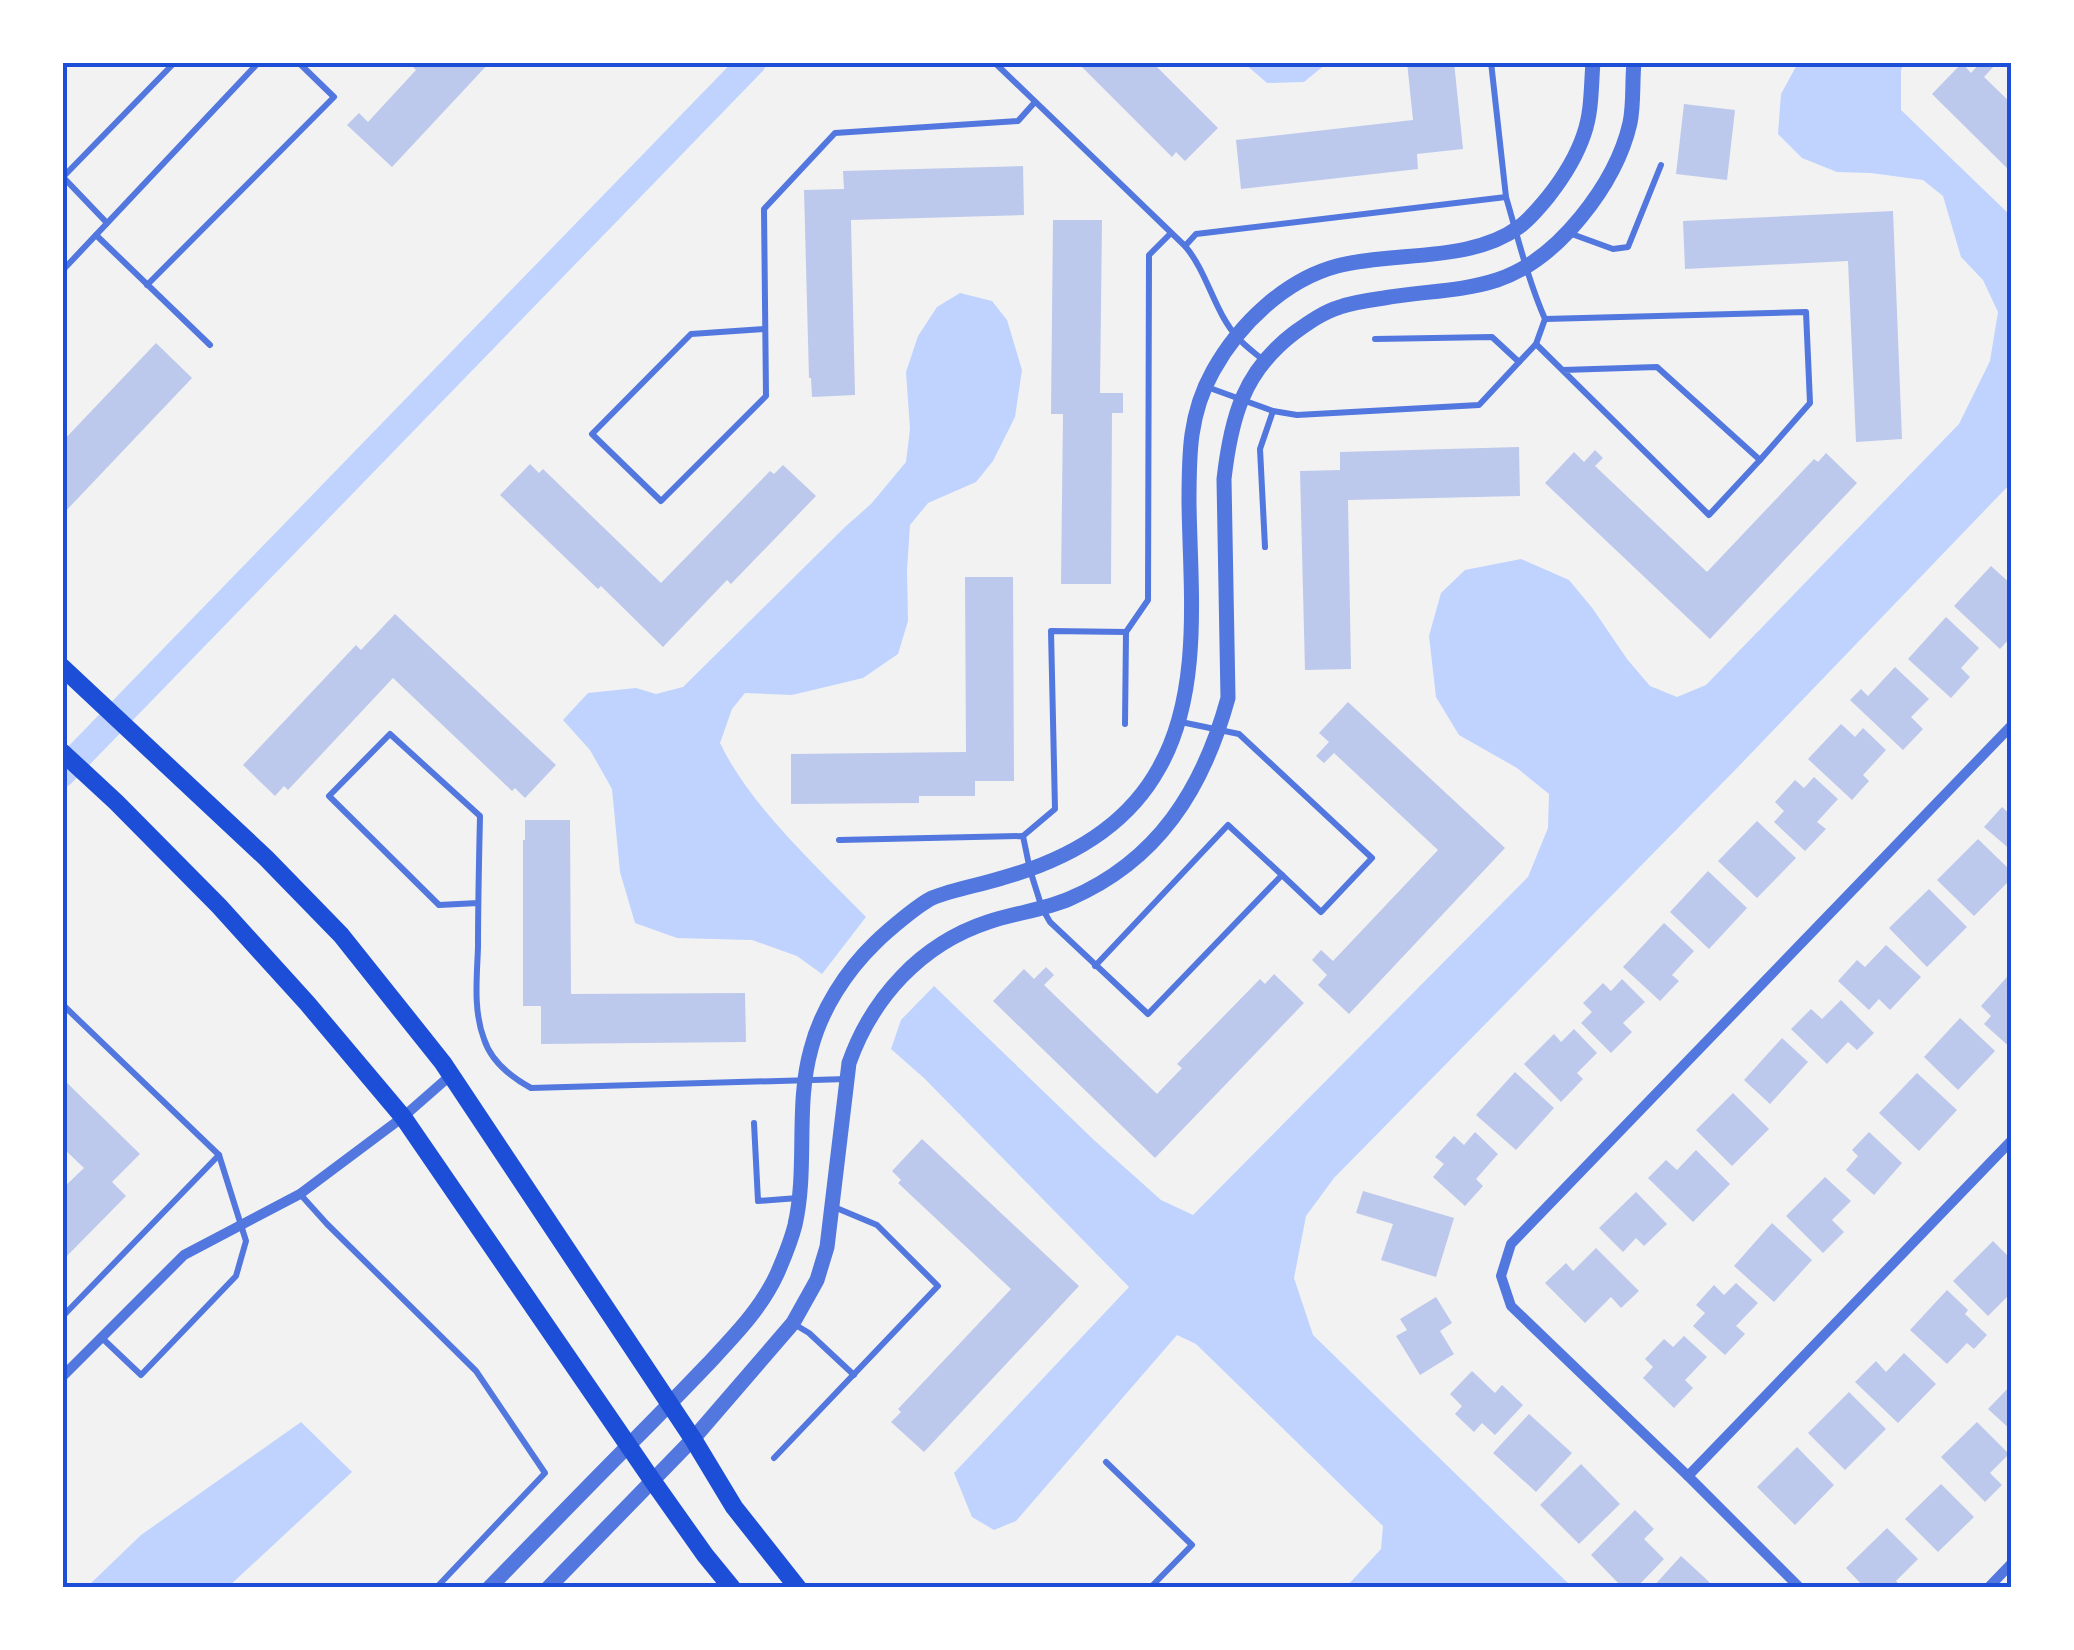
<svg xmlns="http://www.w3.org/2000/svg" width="2074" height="1650" viewBox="0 0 2074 1650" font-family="Lora,serif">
	<rect width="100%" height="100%" fill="#f2f2f2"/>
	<g fill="#bfd3fe">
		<polygon points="1244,63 1327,63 1304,82 1267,83"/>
		<polygon points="1798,63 1904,63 1901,70 1901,110 2011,216 2011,483 1737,768 1334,1178 1306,1216 1294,1278 1313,1335 1572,1587 1346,1587 1381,1549 1383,1526 1196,1344 1177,1335 1016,1521 994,1530 972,1517 954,1473 1129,1287 924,1078 891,1049 901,1020 934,986 1095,1141 1161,1200 1193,1215 1528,877 1548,828 1549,794 1517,768 1459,735 1436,697 1429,636 1441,593 1465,570 1521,559 1569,580 1593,609 1627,659 1650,686 1677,697 1706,685 1959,424 1990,361 1998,312 1983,280 1961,257 1943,196 1923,180 1871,173 1837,172 1802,158 1778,134 1781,94"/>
		<path d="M960 293 992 301 1007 320 1022 370 1015 417 993 461 976 482 928 503 910 525 907 570 908 621 898 654 863 678 792 695 745 693 732 709 720 743C750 806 817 867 866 917L822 974 797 956 752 940 677 938 635 923 620 872 612 789 590 750 563 720 588 693 636 688 656 694 683 687 845 527 871 504 906 462 910 429 906 372 918 336 937 307Z"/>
		<polygon points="301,1422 352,1472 228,1587 87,1587 141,1535"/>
	</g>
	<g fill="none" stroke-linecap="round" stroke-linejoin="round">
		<polyline stroke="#bfd3fe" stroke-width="28" points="62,773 752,62"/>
	</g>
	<g fill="#bdc9ec">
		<polygon points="408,62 490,62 392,167 347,125 359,113 368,122 416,70"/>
		<polygon points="1077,62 1152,62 1218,128 1185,161 1176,152 1172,157"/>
		<polygon points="1407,62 1454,62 1463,149 1417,154 1418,169 1241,189 1236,140 1413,120"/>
		<polygon points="1981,62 1993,62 1995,65 1984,77 2012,104 2012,173 1932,94 1962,63 1971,73"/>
		<polygon points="1684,104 1735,110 1727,180 1676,174"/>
		<polygon points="1023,166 1024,215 851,220 855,395 812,397 811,378 809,378 804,190 844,189 843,171"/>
		<polygon points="1893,211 1902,439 1856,442 1848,261 1685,269 1683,221"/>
		<polygon points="1053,220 1102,220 1100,393 1123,393 1123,413 1112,413 1111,584 1061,584 1063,414 1051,414"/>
		<polygon points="156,343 192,378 62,515 62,442"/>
		<polygon points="1519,447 1520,496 1348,500 1351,669 1305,670 1300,471 1340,470 1340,452"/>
		<polygon points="1595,450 1603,458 1595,466 1707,572 1814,459 1818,462 1826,453 1857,483 1710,639 1545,483 1574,452 1584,462"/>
		<polygon points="530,464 539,473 543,469 661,583 770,471 774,474 783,465 816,496 731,584 727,580 663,647 601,586 598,589 500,495"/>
		<polygon points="1991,566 2012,585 2012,613 2008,617 2012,621 2012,636 2000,649 1954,606"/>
		<polygon points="965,577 1013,577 1014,781 975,781 975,796 919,796 919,803 791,804 791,754 966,752"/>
		<polygon points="395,614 556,765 525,798 515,788 512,791 393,678 288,790 284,786 275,796 243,765 356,645 361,650"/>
		<polygon points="1946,617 1979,648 1961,668 1970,677 1951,698 1908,659"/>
		<polygon points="1895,667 1929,699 1911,717 1923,729 1903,750 1850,700 1861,689 1868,696"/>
		<polygon points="1348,702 1505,848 1349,1014 1318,985 1327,975 1312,960 1321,950 1333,961 1438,850 1334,753 1324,763 1316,756 1329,742 1319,733"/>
		<polygon points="1841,724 1855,737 1863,728 1886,750 1863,775 1869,781 1852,800 1808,759"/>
		<polygon points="1814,777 1838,799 1817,822 1826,829 1805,851 1774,822 1784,811 1775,802 1795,780 1804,788"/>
		<polygon points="2002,807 2012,816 2012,851 1984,827"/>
		<polygon points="525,820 570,820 571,994 745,993 746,1042 541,1044 541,1006 523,1006 523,840 525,840"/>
		<polygon points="1757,821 1796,858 1757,898 1718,861"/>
		<polygon points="1978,839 2012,872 2012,878 1974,916 1937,880"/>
		<polygon points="1708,871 1747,908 1709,949 1670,912"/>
		<polygon points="1929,889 1967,927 1927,967 1889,928"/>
		<polygon points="1664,923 1694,951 1672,975 1679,981 1660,1001 1623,967"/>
		<polygon points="1886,945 1921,977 1890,1010 1879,999 1869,1010 1838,981 1857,960 1865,967"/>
		<polygon points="1046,967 1054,975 1044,985 1157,1094 1182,1068 1177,1064 1260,979 1265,984 1274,974 1304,1003 1155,1158 993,1001 1024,969 1034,979"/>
		<polygon points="2007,977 2012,982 2012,1049 1984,1024 1991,1016 1981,1006"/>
		<polygon points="1622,979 1645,1002 1623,1023 1632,1032 1611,1053 1581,1023 1592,1012 1583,1003 1603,983 1611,991"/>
		<polygon points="1841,1000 1874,1033 1857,1050 1848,1042 1827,1064 1791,1029 1811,1009 1822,1019"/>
		<polygon points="1960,1018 1995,1051 1958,1090 1924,1057"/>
		<polygon points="1574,1029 1597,1053 1577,1073 1583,1079 1561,1102 1524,1064 1554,1034 1561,1042"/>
		<polygon points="1782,1038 1808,1062 1770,1104 1744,1080"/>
		<polygon points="1515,1072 1554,1108 1516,1150 1476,1115"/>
		<polygon points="1917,1073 1957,1110 1919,1151 1879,1113"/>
		<polygon points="62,1078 140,1154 112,1182 126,1196 62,1261 62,1189 84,1168 62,1147"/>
		<polygon points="1733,1093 1769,1129 1732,1166 1696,1130"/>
		<polygon points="1475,1132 1498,1154 1476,1179 1483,1186 1465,1206 1433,1177 1444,1164 1435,1157 1454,1136 1464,1145"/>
		<polygon points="1869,1132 1902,1163 1874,1195 1846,1170 1858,1156 1852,1150"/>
		<polygon points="922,1139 1079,1286 924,1452 891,1422 901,1412 898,1409 1011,1289 898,1183 901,1180 892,1171"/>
		<polygon points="1696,1150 1730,1184 1693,1222 1648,1178 1666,1160 1677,1170"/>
		<polygon points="1825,1177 1851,1201 1832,1220 1844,1232 1823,1253 1786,1216"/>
		<polygon points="1363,1191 1454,1218 1436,1277 1381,1260 1393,1224 1356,1213"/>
		<polygon points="1636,1192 1667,1224 1644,1246 1636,1238 1623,1252 1599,1228"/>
		<polygon points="1772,1223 1812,1260 1774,1302 1734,1266"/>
		<polygon points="1993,1241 2012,1260 2012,1292 1988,1316 1953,1281"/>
		<polygon points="1596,1248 1639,1291 1621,1308 1611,1297 1585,1323 1545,1283 1566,1263 1573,1271"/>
		<polygon points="1736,1283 1758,1303 1736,1326 1745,1334 1725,1355 1693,1326 1705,1313 1696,1305 1714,1285 1724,1295"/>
		<polygon points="1947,1290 1968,1310 1965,1314 1987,1335 1974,1349 1967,1343 1947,1364 1910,1330"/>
		<polygon points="1436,1297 1452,1323 1440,1331 1454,1354 1420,1375 1396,1336 1407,1330 1400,1319"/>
		<polygon points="1684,1336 1707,1357 1685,1380 1693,1388 1674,1408 1643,1378 1653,1367 1645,1359 1664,1339 1673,1347"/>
		<polygon points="1904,1353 1936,1384 1898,1423 1855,1382 1876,1361 1886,1372"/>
		<polygon points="1472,1371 1495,1393 1502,1385 1523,1405 1495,1435 1482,1423 1474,1432 1455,1414 1462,1406 1450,1394"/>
		<polygon points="2012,1384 2012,1431 1988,1409"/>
		<polygon points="1849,1392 1886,1429 1845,1470 1808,1433"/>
		<polygon points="1529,1414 1572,1453 1536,1492 1493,1453"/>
		<polygon points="1977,1422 2009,1454 1990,1473 2002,1485 1985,1502 1941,1457"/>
		<polygon points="1797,1447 1834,1485 1795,1525 1757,1487"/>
		<polygon points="1581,1464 1620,1504 1579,1544 1540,1505"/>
		<polygon points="1941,1484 1974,1517 1938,1552 1905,1519"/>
		<polygon points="1635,1510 1654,1529 1644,1539 1664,1559 1636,1588 1623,1588 1591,1555"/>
		<polygon points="1887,1528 1918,1559 1896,1581 1903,1588 1865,1588 1846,1568"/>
		<polygon points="1681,1556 1705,1578 1715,1588 1652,1588"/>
	</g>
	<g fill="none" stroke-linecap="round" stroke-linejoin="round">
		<g stroke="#5277de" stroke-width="6">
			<path d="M994 62 1185 246C1208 273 1214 312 1238 338 1245 346 1255 353 1263 360"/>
			<polyline points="107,223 63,177 175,62"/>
			<polyline points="1569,233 1613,249 1628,247 1661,165"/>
			<polyline points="96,235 210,345"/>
			<polyline points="1185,246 1196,234 1506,197 1491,62"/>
			<polyline points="62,271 259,62"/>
			<polyline points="147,285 334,97 298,62"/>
			<polyline points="1545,319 1806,312 1810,403 1760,460"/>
			<polyline points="765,329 691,334 592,434 661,501 766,396 764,209 835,133 1018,121 1035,102"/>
			<polyline points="1375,339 1492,337 1519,362"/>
			<polyline points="1536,344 1709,515 1760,460 1657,367 1563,370"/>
			<polyline points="1207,387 1273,411 1260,449 1265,547"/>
			<path d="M1273 411 1297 415 1479 405 1536 344 1545 319C1528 280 1518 238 1506 197"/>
			<polyline points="1181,722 1239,734 1372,858 1321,912 1282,875"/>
			<polyline points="1125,724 1126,632"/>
			<polyline points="1023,836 1055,809 1051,631 1126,632 1148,600 1149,255 1171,233"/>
			<polyline points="839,840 1023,836 1030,870 1042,908 1050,922 1148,1014 1282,875 1228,825 1095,966"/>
			<path d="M478 903 439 905 329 796 390 734 480 816C479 859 478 903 478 947 477 977 473 1010 484 1039 491 1061 511 1077 531 1088L847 1079"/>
			<polyline points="62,1004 219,1155 62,1317"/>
			<polyline points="754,1123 758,1201 798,1198"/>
			<polyline points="300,1194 327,1224 476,1371 545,1473 436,1588"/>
			<polyline points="794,1324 809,1333 854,1375"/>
			<polyline points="102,1338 141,1375 236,1276 246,1241 219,1155"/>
			<polyline points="774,1458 938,1286 877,1225 834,1207"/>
			<polyline points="1106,1462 1192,1545 1150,1588"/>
		</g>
		<g stroke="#5277de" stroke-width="10">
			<polyline points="62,1377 184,1255 300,1194 403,1117 451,1075"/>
			<polyline points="1688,1476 2012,1140"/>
			<polyline points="1800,1588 1688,1476 1511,1306 1501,1276 1511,1244 2012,725"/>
			<polyline points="1988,1588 2012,1563"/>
		</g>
		<g stroke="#5277de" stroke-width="15">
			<path d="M489 1588C538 1538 586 1488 635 1439 660 1414 684 1389 708 1364 734 1336 761 1309 777 1274 784 1258 791 1241 795 1225 808 1167 795 1106 811 1049 821 1010 846 971 875 943 887 931 918 905 932 898 954 889 980 885 1002 878 1067 860 1126 828 1159 768 1203 691 1190 587 1189 502 1189 454 1189 414 1213 371 1239 324 1285 280 1337 266 1394 251 1470 263 1519 227 1530 219 1539 208 1548 197 1563 178 1576 158 1584 134 1592 111 1591 87 1593 62"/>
			<path d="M548 1588 693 1439 793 1323 817 1280 827 1247 849 1063C872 998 921 944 988 922 1015 913 1043 910 1069 899 1158 861 1203 789 1228 698L1224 479C1231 418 1243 372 1294 333 1308 323 1323 312 1340 307 1354 302 1370 300 1384 298 1422 291 1460 292 1497 280 1531 269 1559 244 1581 217 1603 190 1622 158 1630 123 1634 104 1632 82 1634 62"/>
		</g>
		<g stroke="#1d4ed8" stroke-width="18">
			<polyline points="62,667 266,858 341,935 443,1063 693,1439 734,1507 798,1588"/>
			<polyline points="62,752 116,802 219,906 307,1003 403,1117 652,1480 705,1555 732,1588"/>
		</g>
	</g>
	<rect width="2074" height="1650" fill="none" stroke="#ffffff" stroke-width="130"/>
	<rect x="65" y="65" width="1944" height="1520" fill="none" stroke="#1d4ed8" stroke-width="4"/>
</svg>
